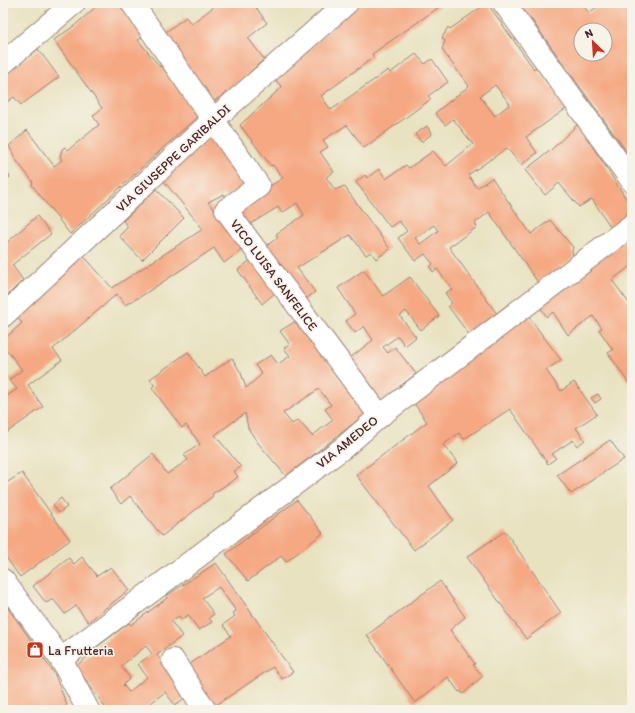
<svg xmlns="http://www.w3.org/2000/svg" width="635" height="713" viewBox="0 0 635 713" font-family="Itim,sans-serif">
	<rect width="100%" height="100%" fill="#f7f3e8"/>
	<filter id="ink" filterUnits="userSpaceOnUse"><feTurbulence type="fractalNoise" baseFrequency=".025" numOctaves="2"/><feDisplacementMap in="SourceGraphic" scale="8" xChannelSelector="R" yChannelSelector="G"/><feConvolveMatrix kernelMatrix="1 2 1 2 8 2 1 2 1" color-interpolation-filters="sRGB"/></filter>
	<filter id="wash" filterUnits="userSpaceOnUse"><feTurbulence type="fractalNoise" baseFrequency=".012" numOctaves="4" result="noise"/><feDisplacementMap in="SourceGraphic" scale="16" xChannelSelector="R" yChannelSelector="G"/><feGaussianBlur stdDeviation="0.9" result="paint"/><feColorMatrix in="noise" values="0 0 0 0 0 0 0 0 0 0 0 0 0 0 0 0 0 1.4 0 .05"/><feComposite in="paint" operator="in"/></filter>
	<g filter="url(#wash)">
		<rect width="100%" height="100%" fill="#e8e2c0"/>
		<g id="blocks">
			<g fill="#f5a882" fill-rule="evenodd">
				<polygon points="100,3 119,3 144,36 138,40 160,67 164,64 200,114 70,234 32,185 33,182 16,160 9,146 27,130 54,166 62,160 60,157 62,149 65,147 68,150 99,125 93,116 102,108 54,40 74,26"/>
				<polygon points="219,3 253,3 267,23 248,38 264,59 230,91 211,103 163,34 186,17 191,24"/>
				<polygon points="359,3 445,3 372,54 374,57 321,96 331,110 388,70 390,73 416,54 425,64 432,59 448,82 428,96 431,99 364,148 347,125 323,140 328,147 320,152 334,172 326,177 335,190 344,186 390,249 376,259 371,252 366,255 350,235 297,268 315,292 301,303 263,249 278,237 276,234 304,215 297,203 282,213 278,207 244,228 232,210 283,178 273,165 271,166 240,125 282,87 275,80"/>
				<path d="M487 3 534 69 536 67 567 108 526 137 537 153 521 165 507 148 468 175 477 188 492 178 531 234 550 220 573 247 572 251 574 258 539 284 489 212 475 223 477 227 449 247 497 314 470 336 448 306 452 303 445 293 452 289 437 269 433 272 430 267 433 264 425 254 415 261 398 238 407 231 399 221 390 227 356 182 365 175 367 178 379 169 386 179 406 165 409 168 433 151 446 166 473 144 453 119 445 125 435 113 469 86 445 54 442 49 445 41 442 38 448 27 450 29ZM495 85 510 104 495 116 480 96ZM434 225 438 231 420 244 415 238Z"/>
				<path d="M513 3H581L589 13 602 3H628L632 7V159L531 19 527 23ZM581 30H605V54H581Z"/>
				<polygon points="38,49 59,77 21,105 14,97 3,105 3,76"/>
				<polygon points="578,124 629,203 629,210 622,221 612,229 592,199 579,207 559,183 545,195 525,170 551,150"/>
				<polygon points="427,126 432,134 421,142 415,134"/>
				<polygon points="214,134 248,182 226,197 224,194 208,202 217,212 243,249 224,263 214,248 140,297 125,305 117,294 53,349 62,360 28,385 43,407 3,435 3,399 17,389 9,380 22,370 3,345 3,340 22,323 14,314 83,255 112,288 203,229 162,179"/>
				<polygon points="3,167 10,177 3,183"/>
				<polygon points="156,189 184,218 142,260 119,236 128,227 123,221"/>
				<polygon points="37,216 51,234 12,265 23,280 3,300 3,246"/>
				<polygon points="632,235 632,265 612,280 632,307 632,336 629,338 632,343 632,388 608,353 613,350 599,330 602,328 593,316 568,335 553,312 547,317 538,304"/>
				<polygon points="253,258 276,292 262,304 238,270"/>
				<polygon points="364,270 383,296 410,277 439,316 421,330 406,311 400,316 416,337 405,346 398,336 383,347 388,353 395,347 416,374 376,405 345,362 373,340 364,326 355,333 346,321 355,314 338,288"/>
				<polygon points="526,313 561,360 546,370 561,391 574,382 597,414 576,428 585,440 577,446 573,440 552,454 556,458 548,464 510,409 464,439 459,433 443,445 458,463 429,486 453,520 414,550 356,475 427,422 411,399"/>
				<path d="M296 321 367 413 286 476 258 443 248 428 245 413 215 435 241 467 234 471 238 477 212 494 213 496 162 536 130 496 121 504 110 489 153 454 167 474 188 460 184 455 200 444 186 425 182 428 152 388 154 385 150 379 188 352 205 377 232 358 241 373 246 388 262 374 255 365 271 355 278 364 290 356 284 348 290 345 280 331ZM319 389 331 405 325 409 333 420 312 436 298 420 292 424 283 413Z"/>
				<polygon points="598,394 601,399 595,403 591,398"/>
				<polygon points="610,440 624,459 571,494 557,475"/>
				<polygon points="22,473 70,540 20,577 3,553 3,485"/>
				<polygon points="61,498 67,507 59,513 53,505"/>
				<polygon points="297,500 323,533 286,562 281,556 248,581 226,554"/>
				<polygon points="505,531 561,613 526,639 467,557"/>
				<polygon points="82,557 97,576 111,567 129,590 88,622 76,606 65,614 53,599 46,603 33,586 69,558 74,564"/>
				<path d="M216 563 293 672 282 679 273 667 216 705 208 700 184 668 231 636 223 625 235 616 233 613 236 611 219 587 202 598 214 614 209 618 212 622 199 630 188 615 181 620 179 616 171 621 182 636 157 655 186 697 175 705 165 692 142 710H107L76 666 91 654 93 653 91 651 129 623 131 625 167 598 166 596ZM146 646 152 654 138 664 147 677 129 692 123 685 130 678 121 666Z"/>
				<polygon points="440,581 465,617 450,630 475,664 473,665 483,676 463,694 461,691 459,692 448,677 415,703 367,635"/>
				<polygon points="3,601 54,673 67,705 61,710 3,709 3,687 6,685 3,682"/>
			</g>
		</g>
	</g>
	<g filter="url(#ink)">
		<use href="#blocks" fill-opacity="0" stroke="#998076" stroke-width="1"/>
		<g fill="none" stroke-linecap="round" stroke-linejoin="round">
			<g stroke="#998076" stroke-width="24">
				<g id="minor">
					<polyline points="132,3 259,186 226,210 380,416"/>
					<polyline points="504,3 632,181"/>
					<polyline points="3,63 74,3"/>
					<polyline points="3,316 213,120 347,3"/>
					<polyline points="3,580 61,659 88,710"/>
					<polyline points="61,659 343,448 380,416 632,225"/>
					<polyline points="173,660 205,710"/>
				</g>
			</g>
			<use href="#minor" stroke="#fff" stroke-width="22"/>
		</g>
	</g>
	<defs>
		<g id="shop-square" transform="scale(0.9)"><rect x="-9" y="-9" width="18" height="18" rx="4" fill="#c8321e" stroke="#f7f3e8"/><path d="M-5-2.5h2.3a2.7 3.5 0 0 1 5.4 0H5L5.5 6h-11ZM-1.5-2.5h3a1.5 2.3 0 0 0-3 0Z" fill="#fff"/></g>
	</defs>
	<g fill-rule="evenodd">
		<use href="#shop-square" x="35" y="650"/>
	</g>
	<g text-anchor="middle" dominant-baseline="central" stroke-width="3.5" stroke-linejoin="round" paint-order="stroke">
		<g font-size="13" fill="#4a1f2b" stroke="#f7f3e8">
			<text transform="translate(173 158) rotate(-43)">VIA GIUSEPPE GARIBALDI</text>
			<text transform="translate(274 275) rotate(53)">VICO LUISA SANFELICE</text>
			<text transform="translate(347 442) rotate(-39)">VIA AMEDEO</text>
		</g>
		<g font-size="13" fill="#4a1f2b" stroke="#f7f3e8" text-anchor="start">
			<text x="48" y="650">La Frutteria</text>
		</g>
	</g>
	<rect width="635" height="713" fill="none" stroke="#f7f3e8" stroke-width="16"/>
	<g transform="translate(593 42) rotate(335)"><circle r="19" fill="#f7f3e8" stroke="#b29e9c"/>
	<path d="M0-3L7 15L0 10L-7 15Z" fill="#c8321e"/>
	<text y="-6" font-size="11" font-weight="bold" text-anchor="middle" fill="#4a1f2b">N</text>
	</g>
</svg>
